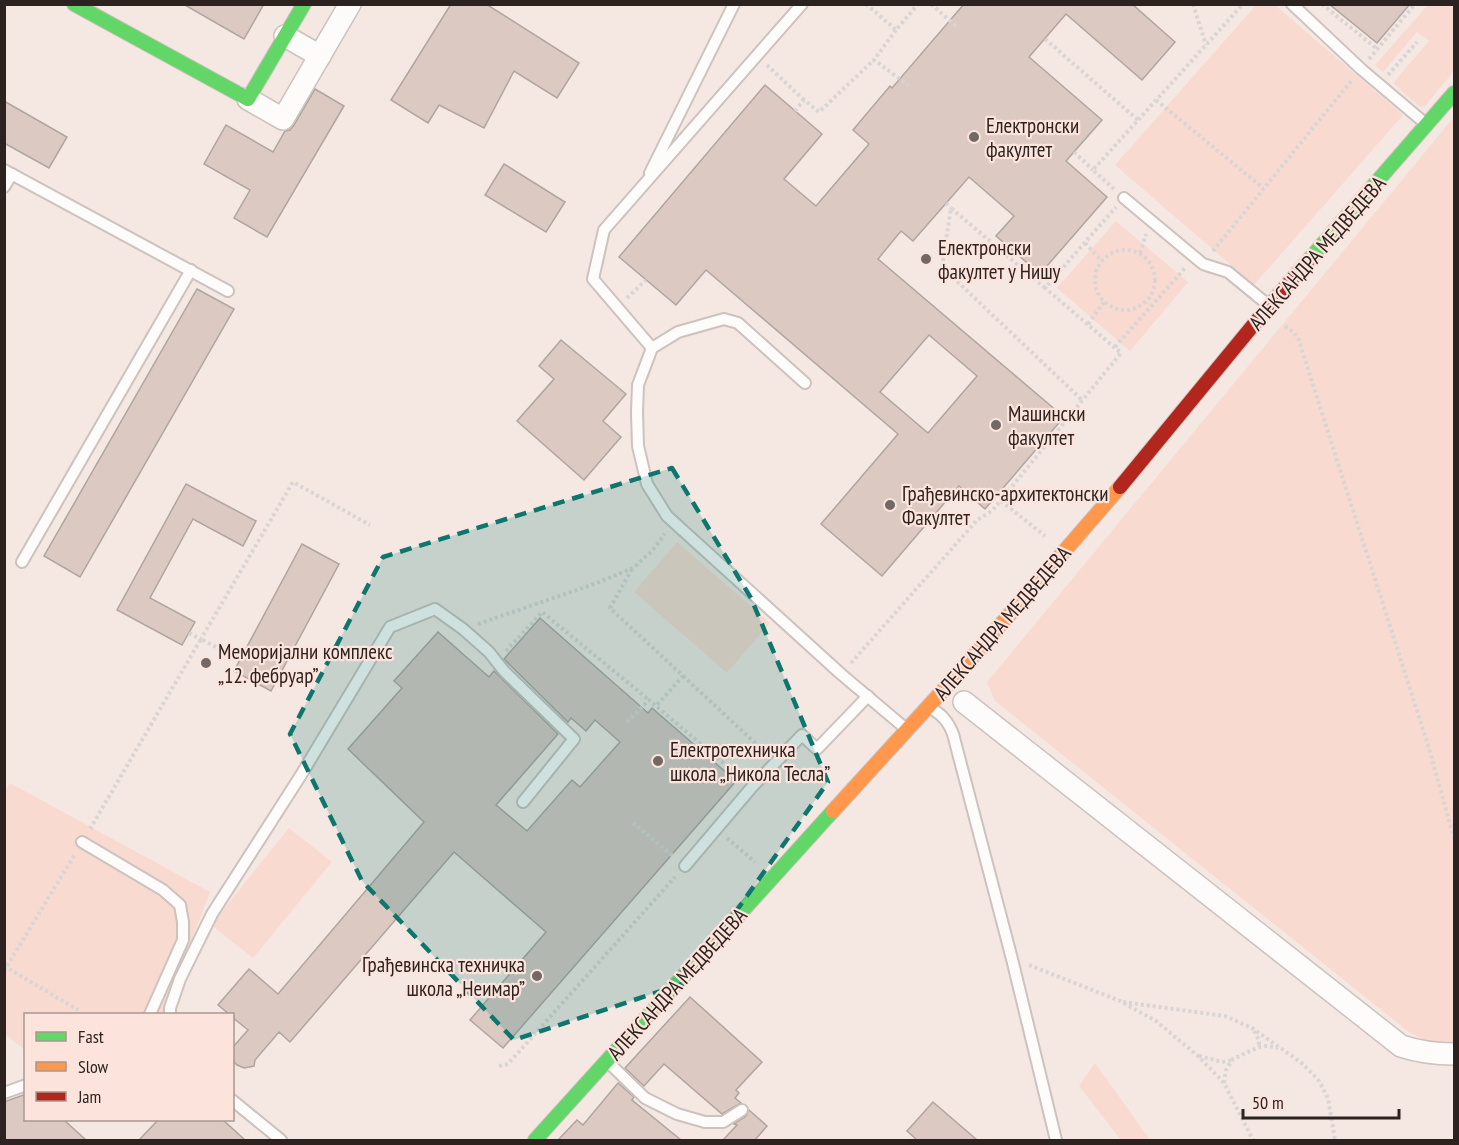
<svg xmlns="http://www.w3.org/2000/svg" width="1459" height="1145" viewBox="0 0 1459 1145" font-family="'PT Sans Narrow',sans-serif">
	<rect width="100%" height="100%" fill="#f5e8e3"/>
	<g fill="#f9dad0">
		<polygon points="1256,5 1275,5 1403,115 1254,285 1115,165"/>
		<polygon points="1428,5 1454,5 1454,71 1425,106 1420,107 1393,83 1429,41 1417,32 1383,72 1375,65"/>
		<polygon points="1454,117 1454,1043 1434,1045 1409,1032 995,701 987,682"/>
		<polygon points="1116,221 1188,282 1130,351 1057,288"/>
		<polygon points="677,542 770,623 727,673 634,592"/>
		<polygon points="10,783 210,892 163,1014 26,1014 25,1050 5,1034 4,792"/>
		<polygon points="289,828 332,862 253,958 211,925"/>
		<polygon points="1095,1063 1150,1140 1121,1140 1079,1086"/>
	</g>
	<g fill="#dbc9c2" stroke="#afa5a1" stroke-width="1.5" fill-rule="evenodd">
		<polygon points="183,4 264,4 244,39"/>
		<polygon points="451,4 486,4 579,63 557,98 514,71 484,128 439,105 428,123 391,100"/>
		<path d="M964 4H1132L1175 42 1142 80 1066 14 1029 57 1102 120 1066 161 1107 197 1040 274 996 236 1014 216 969 177 913 241 901 231 878 259 1064 417 985 509 959 486 882 576 821 524 898 434 706 270 676 305 619 257 765 85 822 134 784 179 816 206 869 144 853 130 890 86 892 88ZM929 335 977 376 928 433 880 392Z"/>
		<polygon points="1329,4 1410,4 1377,43"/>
		<polygon points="315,89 344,106 267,237 234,218 250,190 204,164 226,125 273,152 285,131 290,130 294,125"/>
		<polygon points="4,101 67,137 49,168 4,143"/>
		<polygon points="504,164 565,202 546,232 485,195"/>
		<polygon points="197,289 234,309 80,577 44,556"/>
		<polygon points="561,340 626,394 603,421 621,437 584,480 517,421 554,379 539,366"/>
		<polygon points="186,484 256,521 243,546 193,519 150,598 195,622 182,645 117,610"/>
		<polygon points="302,544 339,564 271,691 234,671"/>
		<polygon points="540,618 648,713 652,708 736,781 503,1048 470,1020 546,932 454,852 290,1042 279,1032 255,1060 254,1066 244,1068 237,1065 232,1060 232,1048 248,1030 232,1017 232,1014 229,1014 218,1005 249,969 278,994 424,822 348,749 402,688 394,681 438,632 489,677 494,671 558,734 496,805 527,831 572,780 580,787 620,742 595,720 586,731 571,718 568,722 504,659"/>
		<polygon points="690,997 762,1062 736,1090 739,1093 735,1098 741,1103 722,1114 664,1064 644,1086 625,1068"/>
		<polygon points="618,1083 634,1097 632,1100 681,1140 558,1140 577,1120 583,1125"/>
		<polygon points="26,1094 26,1119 64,1120 86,1140 4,1140 4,1102"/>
		<polygon points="933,1102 977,1140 917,1140 907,1131"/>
		<polygon points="749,1110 767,1126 755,1140 723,1140 737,1125 734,1124 746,1116"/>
		<polygon points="159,1119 222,1119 245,1140 139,1140"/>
	</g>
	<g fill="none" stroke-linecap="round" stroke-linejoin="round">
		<g stroke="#ccc2be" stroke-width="14">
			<g id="lane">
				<polyline points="1292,4 1361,69 1426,124"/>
				<polyline points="4,170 228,291"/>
				<polyline points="650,173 734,4"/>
				<polyline points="4,187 12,174"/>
				<polyline points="1124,198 1203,264 1228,272 1267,304"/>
				<polyline points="652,348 593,279 604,230 802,4"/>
				<polyline points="805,383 738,323 724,319 678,332 652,348 638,385 637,412 638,446 647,484 667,516 841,674 905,728"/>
				<polyline points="22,562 191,270"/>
				<path d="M931 708C942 715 948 721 953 734L1012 959 1056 1140"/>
				<polyline points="82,842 163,890 180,905 183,922 183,940 150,1014"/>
				<polyline points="685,866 752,787 802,735 817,749 868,696"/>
				<polyline points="170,1014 170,1008 180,979 212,914 301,775 390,627 435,609 463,629 489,652 504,671 574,739 523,802"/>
				<polyline points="609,1063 645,1098 677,1114 705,1122 723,1122 742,1110"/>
				<polyline points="4,1093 26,1085"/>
				<polyline points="232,1100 281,1140"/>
			</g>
		</g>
		<g stroke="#ccc2be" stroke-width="24">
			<g id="street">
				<polyline points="285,36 320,56"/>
				<polyline points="248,99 283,119 350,4"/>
				<path d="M964 702 1401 1046C1419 1052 1435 1054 1454 1054"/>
			</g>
		</g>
		<g stroke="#ccc2be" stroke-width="16">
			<g id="fast">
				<polyline points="74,4 248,99 304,4"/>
				<polyline points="1307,262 1454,93"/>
				<polyline points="535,1140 833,811"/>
			</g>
		</g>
		<g stroke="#ccc2be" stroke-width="16">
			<polyline id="slow" points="833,811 957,675 1120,487"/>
		</g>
		<g stroke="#ccc2be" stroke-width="16">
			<polyline id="jam" points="1120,487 1269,306 1307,262"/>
		</g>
		<g stroke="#d9d5d4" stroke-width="4" stroke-dasharray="3 3" stroke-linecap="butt">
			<polyline points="866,4 896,30 918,4"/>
			<polyline points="931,4 958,28"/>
			<polyline points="1193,4 1206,45"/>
			<polyline points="1322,4 1377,49"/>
			<polyline points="896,30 874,60 908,85"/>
			<polyline points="1045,39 1138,120"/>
			<polyline points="1369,59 1415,4"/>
			<polyline points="767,65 804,100"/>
			<polyline points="1388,75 1417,42"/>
			<polyline points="1156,100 1263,188"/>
			<polyline points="795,111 804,100 819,112 874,60"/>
			<polyline points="1074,152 1093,170"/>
			<polyline points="1114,189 1093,170 1243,4"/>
			<polyline points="946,203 951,208"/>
			<polyline points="1085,243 1101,260"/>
			<circle cx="1125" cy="280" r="30"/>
			<polyline points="1213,251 1352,80"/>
			<polyline points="1140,253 1146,234"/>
			<polyline points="1045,288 951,208 942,267 1083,401"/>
			<polyline points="627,298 646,280"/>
			<polyline points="1088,324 1104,302"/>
			<polyline points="1285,326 1293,332 1298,338 1428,745 1454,838"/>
			<polyline points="1115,347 1186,267"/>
			<polyline points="1001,501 1045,536"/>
			<polyline points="632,569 610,608 683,676 656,706"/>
			<polyline points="478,624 594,584 633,568 652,551 665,534"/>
			<polyline points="189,633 201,639 293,482 370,525"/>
			<polyline points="506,651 542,612 649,700"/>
			<polyline points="851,663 977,520 992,511 1121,353 1045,288 1116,207"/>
			<polyline points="683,676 766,753"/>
			<polyline points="627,722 649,700 741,778"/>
			<polyline points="633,823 674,857"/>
			<polyline points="90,829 201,639 240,660"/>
			<polyline points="727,838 755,862"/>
			<polyline points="1029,965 1120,1001 1156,1021 1198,1056 1224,1083 1253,1140"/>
			<polyline points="4,966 78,1010"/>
			<polyline points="4,971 75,854"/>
			<polyline points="1123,1002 1225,1016 1252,1028 1303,1064 1319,1081 1328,1098 1335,1140"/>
			<polyline points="1254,1031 1259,1040 1259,1047"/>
			<polyline points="1199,1056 1222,1062 1233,1060"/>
			<polyline points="499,1066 508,1064 675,877"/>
			<polyline points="1224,1083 1226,1070 1233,1059 1259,1047 1267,1046 1278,1048"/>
		</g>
		<use href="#lane" stroke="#fefcfb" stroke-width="10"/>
		<use href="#street" stroke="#fefcfb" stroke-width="21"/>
		<use href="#fast" stroke="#63d668" stroke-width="14"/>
		<use href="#slow" stroke="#ff974d" stroke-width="14"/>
		<use href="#jam" stroke="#b3261e" stroke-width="14"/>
	</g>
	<path fill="#0f766e" fill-opacity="0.2" stroke="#0f766e" stroke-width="4.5" stroke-dasharray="12 8" stroke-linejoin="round" d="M672 468 751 598 828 782 685 983 514 1040 362 881 290 734 383 557Z"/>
	<g fill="#726865" stroke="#fce4dc" stroke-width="2">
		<circle cx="974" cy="137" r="6"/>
		<circle cx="926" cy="259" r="6"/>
		<circle cx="996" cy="425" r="6"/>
		<circle cx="890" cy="505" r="6"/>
		<circle cx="206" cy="663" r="6"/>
		<circle cx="658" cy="761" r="6"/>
		<circle cx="537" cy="976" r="6"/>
	</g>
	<g text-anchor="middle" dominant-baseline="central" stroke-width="4.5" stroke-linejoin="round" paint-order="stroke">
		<g font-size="21" fill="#2c2321" stroke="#fce4dc" text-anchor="start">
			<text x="986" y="125">Електронски<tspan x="986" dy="24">факултет</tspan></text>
			<text x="938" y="247">Електронски<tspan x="938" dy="24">факултет у Нишу</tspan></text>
			<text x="1008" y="413">Машински<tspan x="1008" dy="24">факултет</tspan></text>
			<text x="902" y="493">Грађевинско-архитектонски<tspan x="902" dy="24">Факултет</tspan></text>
			<text x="218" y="651">Меморијални комплекс<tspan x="218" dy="24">„12. фебруар”</tspan></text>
			<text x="670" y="749">Електротехничка<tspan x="670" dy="24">школа „Никола Тесла”</tspan></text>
			<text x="525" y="964" text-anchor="end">Грађевинска техничка<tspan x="525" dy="24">школа „Неимар”</tspan></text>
		</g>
		<g font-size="21" fill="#2c2321" stroke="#fce4dc">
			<text transform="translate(1317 253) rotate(-49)">АЛЕКСАНДРА МЕДВЕДЕВА</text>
			<text transform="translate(1002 623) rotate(-49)">АЛЕКСАНДРА МЕДВЕДЕВА</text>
			<text transform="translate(677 984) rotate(-48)">АЛЕКСАНДРА МЕДВЕДЕВА</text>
		</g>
	</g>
	<rect width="1459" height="1145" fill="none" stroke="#2c2321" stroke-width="12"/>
	<rect x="24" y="1013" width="210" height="108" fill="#fce4dc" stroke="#a99791" stroke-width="1.5"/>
	<rect x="36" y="1032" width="30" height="9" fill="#63d668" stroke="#a99791" stroke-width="1.5"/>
	<text x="78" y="1043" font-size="18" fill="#2c2321">Fast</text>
	<rect x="36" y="1062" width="30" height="9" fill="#ff974d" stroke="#a99791" stroke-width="1.5"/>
	<text x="78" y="1073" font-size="18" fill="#2c2321">Slow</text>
	<rect x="36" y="1092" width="30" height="9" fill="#b3261e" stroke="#a99791" stroke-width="1.5"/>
	<text x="78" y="1103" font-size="18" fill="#2c2321">Jam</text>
	<path d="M1243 1109v9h156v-9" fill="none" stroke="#2c2321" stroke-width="3"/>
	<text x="1252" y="1109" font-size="18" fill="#2c2321" stroke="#fce4dc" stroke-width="4.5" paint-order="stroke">50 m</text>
</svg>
